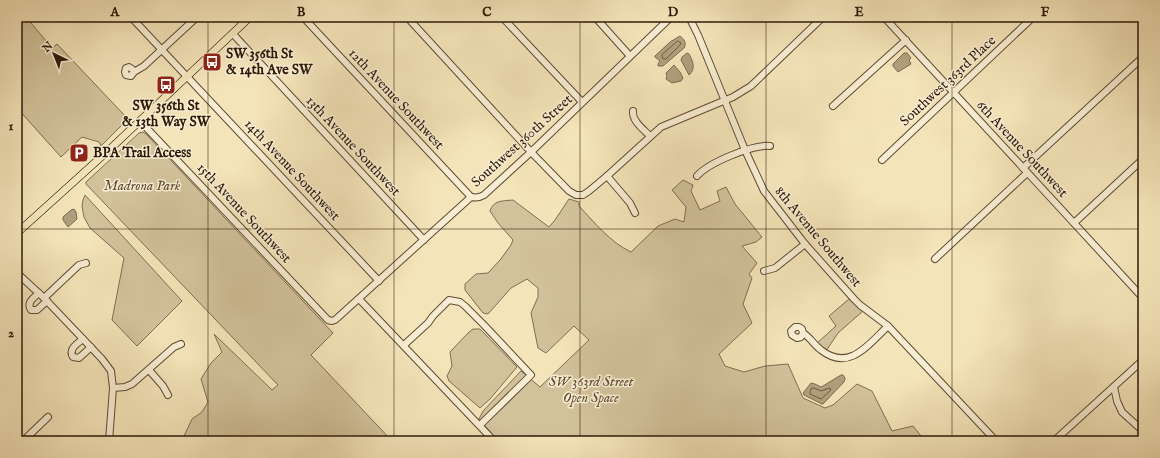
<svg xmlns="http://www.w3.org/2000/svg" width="1160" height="458" viewBox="0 0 1160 458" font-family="'IM FELL English',serif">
	<rect width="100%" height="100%" fill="#f4e4b9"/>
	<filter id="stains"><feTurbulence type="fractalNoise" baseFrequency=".005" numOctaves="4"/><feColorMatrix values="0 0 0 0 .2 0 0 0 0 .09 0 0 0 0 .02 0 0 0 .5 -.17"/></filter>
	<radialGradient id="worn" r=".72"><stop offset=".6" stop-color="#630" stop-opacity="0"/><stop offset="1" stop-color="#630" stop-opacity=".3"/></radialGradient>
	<g fill="#d2c29b" stroke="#7e6e52">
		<polygon points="17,17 26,17 52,48 57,44 128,119 101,146 99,142 82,137 61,157 17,108"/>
		<polygon points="143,132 146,134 333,333 311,355 392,441 186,441 184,436 192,419 202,412 208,402 201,379 211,363 222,352 214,334 272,390 278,385 86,184 86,182 139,133"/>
		<path d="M683 180 693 185 691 191 700 210 720 201 717 191 726 187 735 204 762 237 756 242 742 246 757 263 749 274 752 278 743 304 752 323 719 354 725 366 744 372 765 366 788 364 803 398 825 408 833 405 857 384 872 391 892 431 913 426 925 441H498L479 419 483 411 521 371 540 387 589 340 574 326 546 353 538 348 531 313 538 297V288L527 279 511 288 488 314 483 313 465 290V284L476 274 488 273 500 260 511 245 513 240 498 223 490 211C493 200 503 201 513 200L549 227 555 220 569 199 579 202V206C595 223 610 242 631 252L658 226 675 219 684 222 686 207 672 190Z"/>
		<polygon points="85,195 182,301 137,346 112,320 124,258 90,228 84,217 82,206 83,200"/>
		<polygon points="849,299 863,311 838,333 826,351 817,343 836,326 829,316"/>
		<polygon points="473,329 480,329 517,367 490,399 480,408 449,381 447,376 452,366 450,352 468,333"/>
	</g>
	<g fill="#b09f7d" stroke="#7b6a4e">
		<path d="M680 36C684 39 687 43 684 48L663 66H658V64L660 61 655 57V56L670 42Z"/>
		<path d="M687 53 689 54C693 61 696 69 689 75L681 60 682 57Z"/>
		<polygon points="904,53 907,53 911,58 909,60 911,64 898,72 893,66 893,64"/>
		<polygon points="674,65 680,72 683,78 681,81 672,83 666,79 667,76 666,73"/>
		<polygon points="74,209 76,212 77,219 68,227 63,220 63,217 71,210"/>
		<polygon points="841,375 843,375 845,378 844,382 823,404 822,404 804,395 803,393 811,383 815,384 821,387 823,386"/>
	</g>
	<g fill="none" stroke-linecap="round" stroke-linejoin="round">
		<g stroke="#6e5c42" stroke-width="1">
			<polygon points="678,41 681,43 680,45 666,59 663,59 662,56 662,55"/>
			<polygon points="812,388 814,388 821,391 830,388 831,390 821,399 810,394 810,392"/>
		</g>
		<g stroke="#5d4c34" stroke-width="8">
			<g id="minor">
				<polyline points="131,17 379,281"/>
				<polyline points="303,17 471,197"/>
				<polyline points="407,17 531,152 569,191 576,195 583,195 589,191 607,176 661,127 733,97 751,86 823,17"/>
				<polyline points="502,17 582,102"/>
				<polyline points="595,17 630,56"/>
				<polyline points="689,17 698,35 745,150 764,191 805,244 854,299 860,305 888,326 996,441"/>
				<polyline points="884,17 1143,298"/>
				<polyline points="233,34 424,240"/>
				<polyline points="134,72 132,69 129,67 126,68 125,72 126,75 131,76 134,72 144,66 197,17"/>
				<polyline points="833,106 906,40"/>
				<path d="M633 111C632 121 643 129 650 136"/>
				<path d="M140 121 328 320 332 321 335 320 471 197C476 198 479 198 484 195L531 152 671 17"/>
				<polyline points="882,160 1030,20"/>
				<polyline points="1023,168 1143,57"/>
				<polyline points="607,176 630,203 635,213"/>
				<path d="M697 176C708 163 753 144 770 146"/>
				<polyline points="1074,223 1143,159"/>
				<polyline points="935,259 1027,173"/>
				<polyline points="764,271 775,268 805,244"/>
				<polyline points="17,273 44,298 102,359 111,371 113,388 109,441"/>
				<path d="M39 293C34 298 26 302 31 310H37L47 301"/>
				<polyline points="44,298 79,265 86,263"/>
				<polyline points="359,299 494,441"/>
				<path d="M803 333 801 337 797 338 792 335 791 331 795 327H799L802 329 803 333C810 337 814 345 821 350 849 372 868 345 888 326"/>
				<path d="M83 339C77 344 68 349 73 357L79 358 91 347"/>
				<polyline points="404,345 428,323 433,316 449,300 460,302 465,306 484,325 531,375 480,425"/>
				<polyline points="149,370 163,386 168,395"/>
				<polyline points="1114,387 1117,401 1122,412 1143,431"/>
				<polyline points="113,388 125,387 132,384 174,347 181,344"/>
				<polyline points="23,441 48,417"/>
				<polyline points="1054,441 1143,360"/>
			</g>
		</g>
		<g stroke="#2b1a08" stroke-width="8">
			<polyline id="major" points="17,233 110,149 250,17"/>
		</g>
		<use href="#minor" stroke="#f8edd2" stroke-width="6"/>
		<use href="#major" stroke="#f4e4b9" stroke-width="7"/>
	</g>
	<path fill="none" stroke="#2b1a08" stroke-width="1" stroke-opacity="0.55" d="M208 17V441M394 17V441M580 17V441M766 17V441M952 17V441M17 229H1143"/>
	<defs>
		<g id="bus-square" transform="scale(1)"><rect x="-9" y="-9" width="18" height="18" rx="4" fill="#8f2418" stroke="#f8edd2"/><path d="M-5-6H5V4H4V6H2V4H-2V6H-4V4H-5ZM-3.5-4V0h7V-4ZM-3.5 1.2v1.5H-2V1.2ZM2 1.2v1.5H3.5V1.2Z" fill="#fff"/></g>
		<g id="parking-square" transform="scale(1)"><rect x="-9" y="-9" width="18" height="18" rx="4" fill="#8f2418" stroke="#f8edd2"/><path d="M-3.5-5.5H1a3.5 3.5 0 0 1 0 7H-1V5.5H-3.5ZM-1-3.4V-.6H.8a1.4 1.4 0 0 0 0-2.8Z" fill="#fff"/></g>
	</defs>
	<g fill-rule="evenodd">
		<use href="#bus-square" x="212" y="62"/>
		<use href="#bus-square" x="166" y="85"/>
		<use href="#parking-square" x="79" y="153"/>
	</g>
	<g text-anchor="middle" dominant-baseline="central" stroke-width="3" stroke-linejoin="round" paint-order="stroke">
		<g font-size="14" font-weight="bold" fill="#2b1a08" stroke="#f8edd2" text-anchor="start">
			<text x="226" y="54">SW 356th St<tspan x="226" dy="16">&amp; 14th Ave SW</tspan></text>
			<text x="166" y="106" text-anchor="middle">SW 356th St<tspan x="166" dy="16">&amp; 13th Way SW</tspan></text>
			<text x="93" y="153">BPA Trail Access</text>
		</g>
		<g font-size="14" fill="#2b1a08" stroke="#f8edd2">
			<text transform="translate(948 81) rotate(-43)">Southwest 363rd Place</text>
			<text transform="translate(396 99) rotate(47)">12th Avenue Southwest</text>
			<text transform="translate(522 141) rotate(-42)">Southwest 360th Street</text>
			<text transform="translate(353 146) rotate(47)">13th Avenue Southwest</text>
			<text transform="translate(1022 149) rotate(47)">6th Avenue Southwest</text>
			<text transform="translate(292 170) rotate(47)">14th Avenue Southwest</text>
			<text transform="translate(244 213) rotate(47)">15th Avenue Southwest</text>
			<text transform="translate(818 237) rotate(50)">8th Avenue Southwest</text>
		</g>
		<g font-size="14" font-style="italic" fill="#5d4c34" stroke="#f8edd2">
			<text x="142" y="186">Madrona Park</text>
			<text x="591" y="382">SW 363rd Street<tspan x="591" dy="16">Open Space</tspan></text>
		</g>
	</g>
	<rect width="1160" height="458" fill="none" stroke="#f4e4b9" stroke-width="44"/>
	<g transform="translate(54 54) rotate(317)" stroke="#f8edd2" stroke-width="3" paint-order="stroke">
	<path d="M0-3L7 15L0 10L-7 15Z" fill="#2b1a08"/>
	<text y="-6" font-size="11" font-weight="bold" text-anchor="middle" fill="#2b1a08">N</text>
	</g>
	<rect x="22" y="22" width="1116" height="414" fill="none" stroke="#2b1a08" stroke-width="1.5"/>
	<g font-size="13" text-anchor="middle" font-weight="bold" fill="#2b1a08">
		<text x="115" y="16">A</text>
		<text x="301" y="16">B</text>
		<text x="487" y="16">C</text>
		<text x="673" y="16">D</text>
		<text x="859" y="16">E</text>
		<text x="1045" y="16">F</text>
		<text x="11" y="130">1</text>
		<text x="11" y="337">2</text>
	</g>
	<rect width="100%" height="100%" filter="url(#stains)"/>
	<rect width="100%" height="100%" fill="url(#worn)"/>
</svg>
